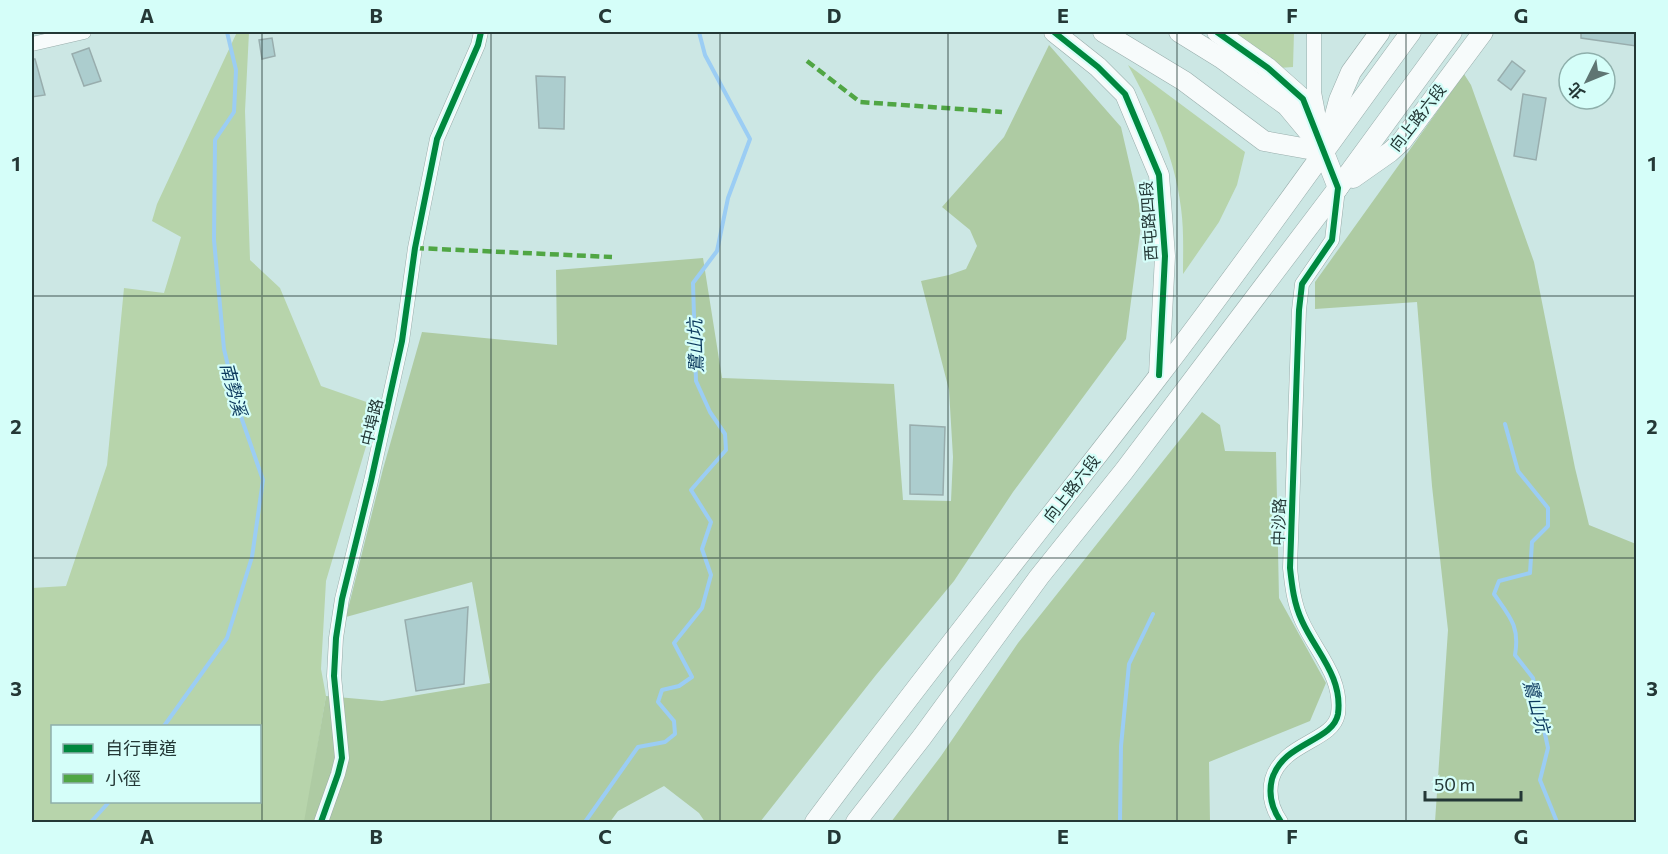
<svg xmlns="http://www.w3.org/2000/svg" width="1668" height="854" viewBox="0 0 1668 854" font-family="Commissioner,'Noto Sans TC',sans-serif">
	<rect width="100%" height="100%" fill="#cce7e4"/>
	<g fill="#b7d4ab" fill-rule="evenodd">
		<path d="M237 32H249L245 111 250 260 280 288 321 386 378 406 326 581 321 669 326 696 305 822H32V588L66 586 107 465 124 288 164 293 181 237 152 221 157 204ZM52 726H260V802H52Z"/>
		<polygon points="1228,32 1294,32 1293,67 1279,68"/>
		<path d="M1128 65 1245 152 1237 185 1219 222 1183 274C1183 252 1184 230 1181 208 1175 156 1153 111 1128 65Z"/>
	</g>
	<g fill="#aecba3">
		<polygon points="1049,45 1121,127 1142,218 1126,339 1013,492 954,581 876,675 760,822 705,822 699,813 664,786 618,811 610,822 304,822 326,696 382,701 490,683 472,582 346,617 383,469 422,332 557,345 556,270 703,258 722,378 894,384 903,500 951,501 953,457 949,390 921,281 949,275 966,269 977,246 970,230 942,207 1004,137"/>
		<polygon points="1464,74 1471,85 1534,262 1575,468 1589,525 1636,544 1636,822 1435,822 1448,630 1432,486 1417,302 1315,309 1315,282"/>
		<polygon points="1202,412 1220,425 1225,451 1276,452 1279,598 1326,683 1310,721 1209,762 1210,822 891,822 941,756 1018,643"/>
	</g>
	<g fill="none" stroke-linecap="round" stroke-linejoin="round">
		<g stroke="#9bcdf4" stroke-width="4">
			<path d="M1505 424 1518 471 1548 508V526L1532 542 1530 573 1499 581 1494 594C1510 617 1520 626 1515 655L1533 678 1548 748 1540 780 1557 822"/>
			<polyline points="164,726 227,638 252,557 263,480 238,408 224,349 214,240 215,140 234,112 236,70 227,32"/>
			<polyline points="91,822 109,802"/>
			<polyline points="585,822 638,747 665,742 675,734 674,721 658,702 662,690 679,686 692,677 674,643 702,608 711,575 702,549 711,522 691,490 726,450 725,434 710,412 696,381 693,283 717,251 728,198 750,139 705,55 699,32"/>
			<polyline points="1120,822 1121,746 1129,664 1153,614"/>
		</g>
	</g>
	<g fill="#accdce" stroke="#98adad" stroke-width="1.5">
		<polygon points="1581,32 1636,32 1636,46 1581,38"/>
		<polygon points="272,38 275,56 262,59 259,40"/>
		<polygon points="89,48 101,81 84,86 72,54"/>
		<polygon points="32,59 35,59 45,95 32,97"/>
		<polygon points="1512,61 1525,71 1511,90 1498,80"/>
		<polygon points="536,76 565,77 564,129 539,128"/>
		<polygon points="1523,94 1546,98 1536,160 1514,156"/>
		<polygon points="910,425 945,427 943,495 910,494"/>
		<polygon points="468,607 464,684 416,691 405,620"/>
	</g>
	<g fill="none" stroke-linecap="round" stroke-linejoin="round">
		<g stroke="#98adab" stroke-width="15">
			<g id="street">
				<polyline points="1314,32 1314,92 1320,123"/>
				<polyline points="32,44 84,32"/>
				<polyline points="321,822 338,774 342,758 334,676 336,638 342,599 371,481 402,341 415,248 437,139 478,45 481,32"/>
				<path d="M1281 822C1272 809 1268 795 1272 779 1283 742 1333 742 1338 714 1343 677 1316 652 1302 621 1294 604 1292 586 1290 568L1299 310 1302 284 1332 240 1338 189"/>
			</g>
		</g>
		<g stroke="#98adab" stroke-width="21">
			<g id="secondary">
				<polyline points="1054,32 1098,67 1125,94 1159,175 1165,256 1159,375"/>
				<polyline points="1103,32 1184,81 1264,141 1325,152"/>
				<polyline points="1179,32 1221,58 1287,106 1312,136"/>
				<polyline points="1217,32 1268,68 1303,99 1338,188"/>
				<polyline points="1329,137 1339,100 1351,72 1380,32"/>
				<polyline points="1353,178 1390,152 1402,141 1483,32"/>
				<path d="M815 822C927 671 1044 525 1158 377 1245 264 1327 146 1411 32"/>
				<polyline points="856,822 922,737 1039,577 1124,471 1338,188 1452,32"/>
			</g>
		</g>
		<use href="#street" stroke="#f7fbfb" stroke-width="14"/>
		<use href="#secondary" stroke="#f7fbfb" stroke-width="20"/>
		<g stroke="#50a644" stroke-width="4.5" stroke-dasharray="9 4.5" stroke-linecap="butt">
			<polyline points="807,61 860,102 1002,112"/>
			<polyline points="415,248 612,257"/>
		</g>
		<g stroke="#d5fef9" stroke-width="10">
			<g id="cycleway">
				<polyline points="1054,32 1098,67 1125,94 1159,175 1165,256 1159,375"/>
				<path d="M1217 32 1268 68 1303 99 1338 188 1332 240 1302 284 1299 310 1290 568C1292 586 1294 604 1302 621 1316 652 1343 677 1338 714 1333 742 1283 742 1272 779 1268 795 1272 809 1281 822"/>
				<polyline points="321,822 338,774 342,758 334,676 336,638 342,599 371,481 402,341 415,248 437,139 478,45 481,32"/>
			</g>
		</g>
		<use href="#cycleway" stroke="#00873e" stroke-width="6"/>
	</g>
	<path fill="none" stroke="#243836" stroke-width="1.5" stroke-opacity="0.55" d="M262 32V822M491 32V822M720 32V822M948 32V822M1177 32V822M1406 32V822M32 296H1636M32 558H1636"/>
	<g text-anchor="middle" dominant-baseline="central" stroke-width="4.5" stroke-linejoin="round" paint-order="stroke">
		<g font-size="16" fill="#243836" stroke="#d5fef9">
			<text transform="translate(1417 117) rotate(-52)">向上路六段</text>
			<text transform="translate(1148 221) rotate(-94)">西屯路四段</text>
			<text transform="translate(371 422) rotate(-77)">中埠路</text>
			<text transform="translate(1071 488) rotate(-52)">向上路六段</text>
			<text transform="translate(1278 522) rotate(-88)">中沙路</text>
		</g>
		<g font-size="18" font-style="italic" fill="#0d3a5e" stroke="#d5fef9">
			<text transform="translate(695 346) rotate(-92)">鷺山坑</text>
			<text transform="translate(234 389) rotate(75)">南勢溪</text>
			<text transform="translate(1537 706) rotate(75)">鷺山坑</text>
		</g>
	</g>
	<rect width="1668" height="854" fill="none" stroke="#d5fef9" stroke-width="66"/>
	<rect x="51" y="725" width="210" height="78" fill="#d5fef9" stroke="#8eafab" stroke-width="1.5"/>
	<rect x="63" y="744" width="30" height="9" fill="#00873e" stroke="#8eafab" stroke-width="1.5"/>
	<text x="105" y="755" font-size="18" fill="#243836">自行車道</text>
	<rect x="63" y="774" width="30" height="9" fill="#50a644" stroke="#8eafab" stroke-width="1.5"/>
	<text x="105" y="785" font-size="18" fill="#243836">小徑</text>
	<g transform="translate(1587 81) rotate(227)"><circle r="28" fill="#d5fef9" stroke="#8eafab" stroke-width="1.5"/>
	<path d="M0-4.5L10 22L0 15L-10 22Z" fill="#5f7573"/>
	<text y="-9" font-size="16" font-weight="bold" text-anchor="middle" fill="#243836">北</text>
	</g>
	<path d="M1425 791v9h96v-9" fill="none" stroke="#243836" stroke-width="3"/>
	<text x="1434" y="791" font-size="18" fill="#243836" stroke="#d5fef9" stroke-width="4.5" paint-order="stroke">50 m</text>
	<rect x="33" y="33" width="1602" height="788" fill="none" stroke="#243836" stroke-width="2"/>
	<g font-size="20" text-anchor="middle" font-weight="bold" fill="#243836">
		<text x="147" y="23">A</text>
		<text x="376" y="23">B</text>
		<text x="605" y="23">C</text>
		<text x="834" y="23">D</text>
		<text x="1063" y="23">E</text>
		<text x="1292" y="23">F</text>
		<text x="1521" y="23">G</text>
		<text x="16" y="171">1</text>
		<text x="1652" y="171">1</text>
		<text x="16" y="434">2</text>
		<text x="1652" y="434">2</text>
		<text x="16" y="696">3</text>
		<text x="1652" y="696">3</text>
		<text x="147" y="844">A</text>
		<text x="376" y="844">B</text>
		<text x="605" y="844">C</text>
		<text x="834" y="844">D</text>
		<text x="1063" y="844">E</text>
		<text x="1292" y="844">F</text>
		<text x="1521" y="844">G</text>
	</g>
</svg>
